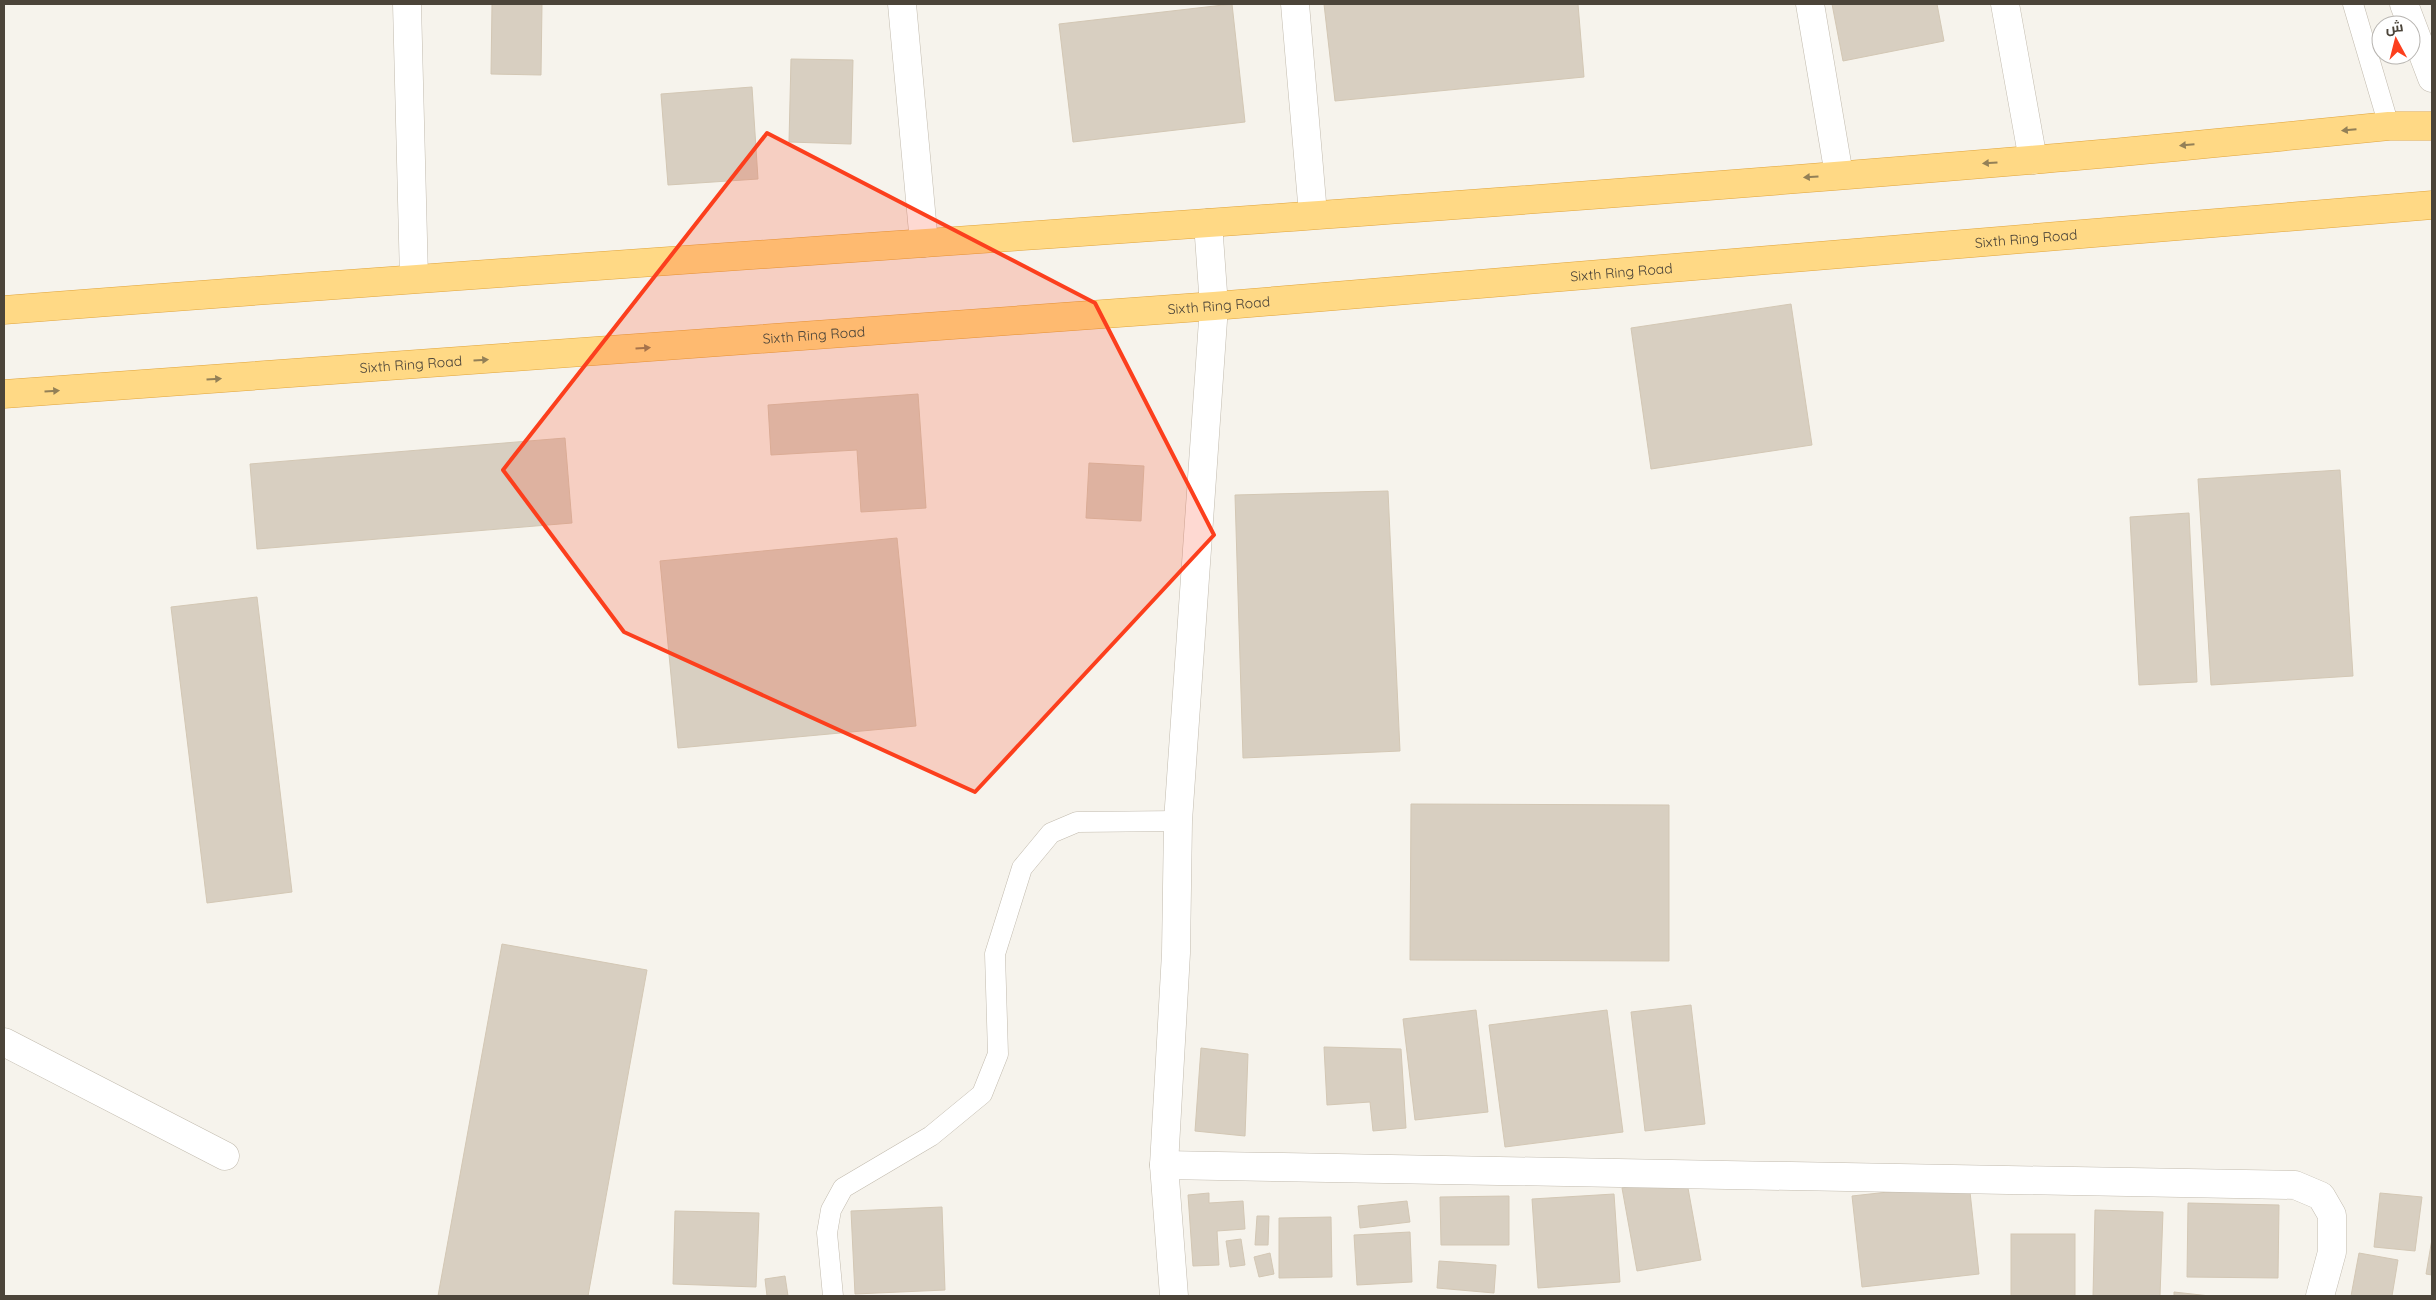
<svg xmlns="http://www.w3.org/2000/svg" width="2436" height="1300" viewBox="0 0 2436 1300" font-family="Quicksand,Cairo,sans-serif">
	<rect width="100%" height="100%" fill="#f6f3ec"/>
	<g fill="#d8cfc1" stroke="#d3c7b4">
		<polygon points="492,4 542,4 541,75 491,74"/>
		<polygon points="1232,4 1245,122 1073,142 1059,24"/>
		<polygon points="1324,4 1578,4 1584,77 1335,101"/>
		<polygon points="1832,4 1937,4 1944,41 1843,61"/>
		<polygon points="791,59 853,60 851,144 789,142"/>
		<polygon points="752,87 758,179 668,185 661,94"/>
		<polygon points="1791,304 1812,445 1651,469 1631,328"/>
		<polygon points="918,394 926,508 861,512 857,450 771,455 768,405"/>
		<polygon points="565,438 572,523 257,549 250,464"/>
		<polygon points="1089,463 1144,466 1141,521 1086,518"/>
		<polygon points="2340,470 2353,676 2211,685 2198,479"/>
		<polygon points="1388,491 1400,751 1243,758 1235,495"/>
		<polygon points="2189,513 2197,682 2139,685 2130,517"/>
		<polygon points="897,538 916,726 678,748 660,561"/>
		<polygon points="257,597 292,892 207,903 171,607"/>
		<polygon points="1411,804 1669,805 1669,961 1410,960"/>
		<polygon points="502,944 647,970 588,1296 438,1296"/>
		<polygon points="1691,1005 1705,1124 1645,1131 1631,1012"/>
		<polygon points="1476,1010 1488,1112 1415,1120 1403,1019"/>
		<polygon points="1607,1010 1623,1132 1505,1147 1489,1025"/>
		<polygon points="1324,1047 1401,1049 1406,1128 1373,1131 1370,1102 1327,1105"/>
		<polygon points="1201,1048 1248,1054 1245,1136 1195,1131"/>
		<polygon points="1686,1177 1701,1260 1637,1271 1622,1188"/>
		<polygon points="1969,1183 1979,1274 1862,1287 1852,1196"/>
		<polygon points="1209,1193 1209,1203 1243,1201 1245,1229 1217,1231 1219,1265 1193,1266 1188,1195"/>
		<polygon points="2380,1193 2422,1197 2415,1251 2374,1247"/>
		<polygon points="1614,1194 1620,1282 1538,1288 1532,1199"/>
		<polygon points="1509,1196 1509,1245 1441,1245 1440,1197"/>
		<polygon points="1407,1201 1410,1222 1360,1228 1358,1206"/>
		<polygon points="2188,1203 2279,1205 2278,1278 2187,1277"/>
		<polygon points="942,1207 945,1290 855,1294 851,1211"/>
		<polygon points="2095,1210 2163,1212 2160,1296 2093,1296"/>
		<polygon points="675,1211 759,1213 756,1287 673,1284"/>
		<polygon points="1257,1216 1269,1216 1268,1245 1255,1245"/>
		<polygon points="1331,1217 1332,1277 1279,1278 1279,1218"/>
		<polygon points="1410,1232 1412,1282 1357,1285 1354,1235"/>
		<rect x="2011" y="1234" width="64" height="62"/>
		<polygon points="1241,1239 1245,1265 1230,1267 1226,1241"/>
		<polygon points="2432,1239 2432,1275 2426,1274"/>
		<polygon points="1270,1253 1274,1274 1259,1277 1254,1257"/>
		<polygon points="2359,1253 2398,1260 2392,1296 2351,1296"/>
		<polygon points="1439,1261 1496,1265 1494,1293 1437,1288"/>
		<polygon points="785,1276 788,1296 767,1296 765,1279"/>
		<polygon points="2174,1292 2210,1296 2174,1296"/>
	</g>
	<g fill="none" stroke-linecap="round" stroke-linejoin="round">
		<g stroke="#c2bbae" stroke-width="21">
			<g id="service">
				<polyline points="2353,4 2389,126"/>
				<polyline points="833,1296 827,1233 831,1210 843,1188 931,1136 982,1094 998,1054 995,954 1022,868 1051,833 1077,822 1178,821"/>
			</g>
		</g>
		<g stroke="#c2bbae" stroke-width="29">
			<g id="minor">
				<polyline points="407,4 414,278"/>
				<polyline points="902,4 924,243"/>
				<polyline points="1295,4 1313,214"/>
				<polyline points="1810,4 1839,175"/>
				<polyline points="2005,4 2033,160"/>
				<polyline points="2404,4 2432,78"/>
				<polyline points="4,1042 225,1156"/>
				<polyline points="1164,1165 2295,1185 2321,1196 2332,1215 2332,1252 2320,1296"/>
				<polyline points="1174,1296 1164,1165 1176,953 1178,821 1214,306 1208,223"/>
			</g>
		</g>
		<g stroke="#e0a43c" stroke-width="29">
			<g id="trunk">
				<path d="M4 310C679 257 1355 217 2030 160 2150 150 2270 138 2389 126H2432"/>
				<path id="s1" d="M4 394 1214 306 2432 205"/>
			</g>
		</g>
		<use href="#service" stroke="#fff" stroke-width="20"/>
		<use href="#minor" stroke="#fff" stroke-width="28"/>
		<use href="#trunk" stroke="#ffd985" stroke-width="28"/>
	</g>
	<defs><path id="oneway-solid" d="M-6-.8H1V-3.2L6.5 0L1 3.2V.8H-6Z" transform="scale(1.25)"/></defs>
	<g fill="#938057">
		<use href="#oneway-solid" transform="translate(2349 130) rotate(175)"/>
		<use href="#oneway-solid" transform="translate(2187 145) rotate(175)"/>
		<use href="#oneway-solid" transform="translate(1990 163) rotate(176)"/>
		<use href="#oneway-solid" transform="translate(1811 177) rotate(176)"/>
		<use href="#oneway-solid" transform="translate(643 348) rotate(-4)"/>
		<use href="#oneway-solid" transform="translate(481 360) rotate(-4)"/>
		<use href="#oneway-solid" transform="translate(214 379) rotate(-4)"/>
		<use href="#oneway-solid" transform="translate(52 391) rotate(-4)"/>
	</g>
	<path fill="#fc3f1d" fill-opacity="0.2" stroke="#fc3f1d" stroke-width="4" stroke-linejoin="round" d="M767 133 1095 303 1214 535 975 792 624 632 503 470Z"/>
	<g text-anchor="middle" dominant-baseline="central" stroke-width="5" stroke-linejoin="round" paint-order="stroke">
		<g font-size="14" fill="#4b4439" stroke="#fff">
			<text stroke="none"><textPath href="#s1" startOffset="2028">Sixth Ring Road</textPath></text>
			<text stroke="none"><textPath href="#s1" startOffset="1622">Sixth Ring Road</textPath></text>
			<text stroke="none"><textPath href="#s1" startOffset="1218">Sixth Ring Road</textPath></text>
			<text stroke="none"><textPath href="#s1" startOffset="812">Sixth Ring Road</textPath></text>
			<text stroke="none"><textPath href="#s1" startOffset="408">Sixth Ring Road</textPath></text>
		</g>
	</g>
	<rect width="2436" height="1300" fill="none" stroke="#4b4439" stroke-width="10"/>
	<g transform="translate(2396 40) rotate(353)"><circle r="24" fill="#ffffff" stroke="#b7b4b0"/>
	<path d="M0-4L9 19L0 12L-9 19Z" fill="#fc3f1d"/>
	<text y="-8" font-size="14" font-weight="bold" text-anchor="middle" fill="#4b4439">ش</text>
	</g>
</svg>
